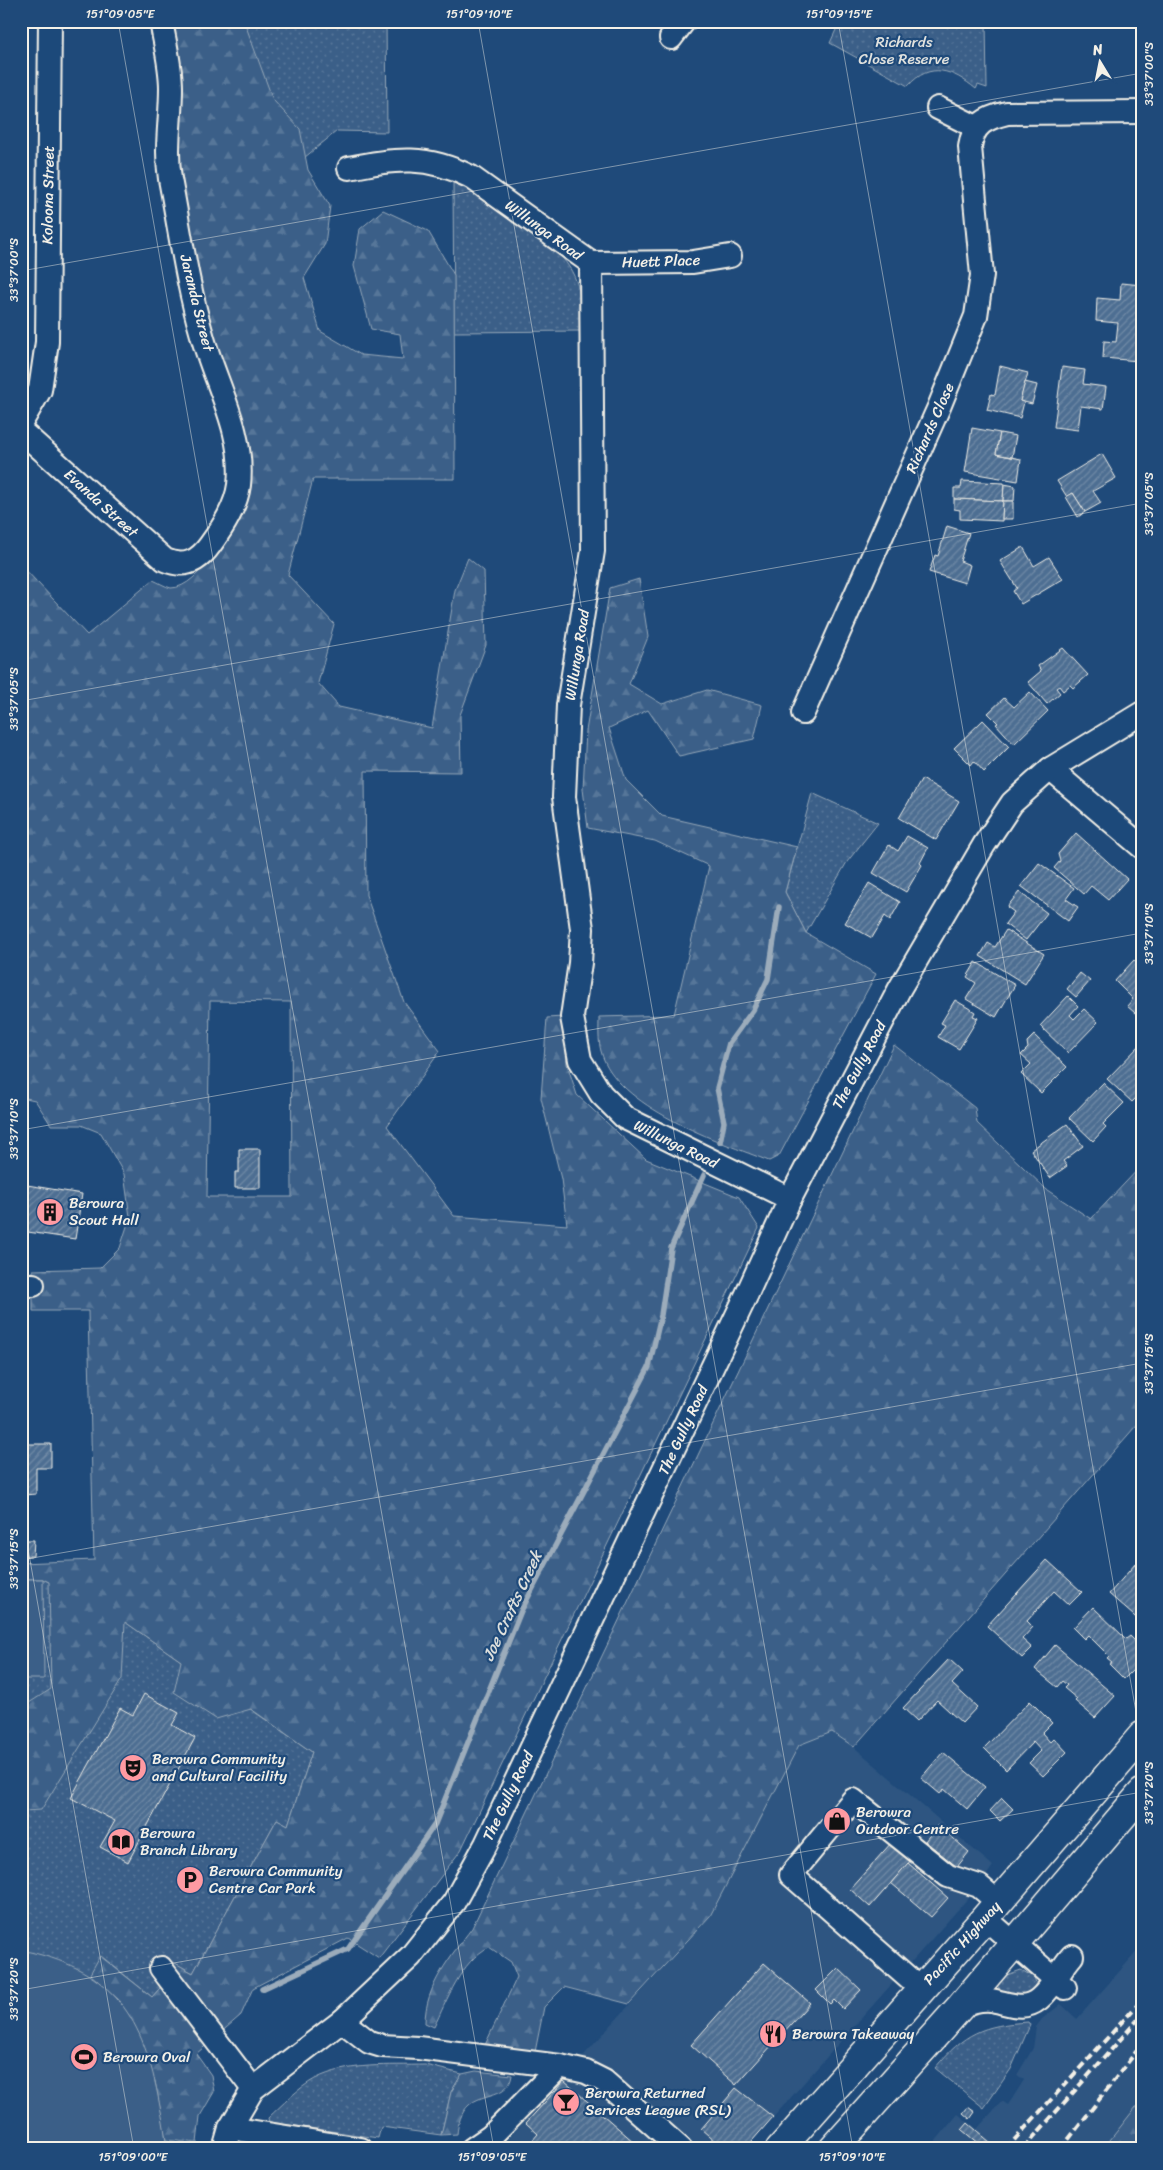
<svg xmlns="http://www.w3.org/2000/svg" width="1163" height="2170" viewBox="0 0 1163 2170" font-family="Sriracha,sans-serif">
	<defs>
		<pattern id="green-dots" width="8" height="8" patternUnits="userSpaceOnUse" patternTransform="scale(1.25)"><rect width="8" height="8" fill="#3a5f88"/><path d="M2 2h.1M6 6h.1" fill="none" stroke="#577699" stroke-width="1.8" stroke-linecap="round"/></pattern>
		<pattern id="forest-firs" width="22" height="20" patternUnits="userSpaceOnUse" patternTransform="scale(1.25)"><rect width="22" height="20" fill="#3a5f88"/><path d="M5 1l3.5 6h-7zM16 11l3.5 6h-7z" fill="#577699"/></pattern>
		<pattern id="building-hatch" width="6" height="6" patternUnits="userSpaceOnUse" patternTransform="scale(1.25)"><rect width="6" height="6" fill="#4d6e92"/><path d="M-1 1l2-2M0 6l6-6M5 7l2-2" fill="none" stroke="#708aa6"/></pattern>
	</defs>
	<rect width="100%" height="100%" fill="#1f4a7a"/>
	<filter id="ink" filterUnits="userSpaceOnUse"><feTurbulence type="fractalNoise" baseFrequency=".02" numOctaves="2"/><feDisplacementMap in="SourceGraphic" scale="10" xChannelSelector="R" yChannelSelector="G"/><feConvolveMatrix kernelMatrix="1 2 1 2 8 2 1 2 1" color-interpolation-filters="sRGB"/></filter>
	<g filter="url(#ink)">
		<g fill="#2d5581">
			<polygon points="832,1732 854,1747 993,1866 979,1886 745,2149 499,2149 710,1916 799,1745"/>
			<polygon points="1142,1946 1142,2101 1103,2149 929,2149 958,2114 977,2129 1002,2101 1008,2105 1024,2080 1017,2075 1033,2048 1036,2027 1042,2019 1061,2004 1077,2019"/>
		</g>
		<g fill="url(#green-dots)" stroke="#97a8b8">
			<polygon points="224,21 386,21 387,132 337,131 277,180"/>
			<path d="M840 21H986L987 88 978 85 976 89C953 70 930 61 908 86L830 43Z"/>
			<path d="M453 180 468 187 553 248C581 275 581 294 582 331L454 332Z"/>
			<polygon points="812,793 878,823 847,862 806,933 785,892"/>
			<polygon points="21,1579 43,1579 125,1622 312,1752 288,1825 277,1819 193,1973 175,1963 160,1988 152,1997 101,1956 91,1974 119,2000 155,2081 166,2149 21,2149"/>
			<path d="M1021 1970 1034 1977 1036 1983C1029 2001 1008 1996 997 1986L1007 1975Z"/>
			<path d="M1028 2022 1030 2025 1011 2069 984 2108 935 2068C964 2033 983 2025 1028 2022Z"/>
			<path d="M425 2065 462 2074 451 2092 441 2135 381 2127 378 2138 269 2122 268 2118C282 2105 298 2088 315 2079 348 2062 390 2066 425 2065Z"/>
		</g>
		<g fill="url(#forest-firs)" stroke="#97a8b8" fill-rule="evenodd">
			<path d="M169 21H244L273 100 300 129 308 170 330 206 325 244 304 278 320 331 361 355 403 359 400 334 371 329 354 266 360 229 383 210 428 231 454 275 455 479H313L288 575 334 624 318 683 339 707 432 728 455 590 468 558 484 571 486 645 460 715 461 772 365 771 366 895 404 1002 440 1051 387 1126 454 1216 567 1225 561 1179 541 1098 547 1018 563 1017 567 1064 577 1095 646 1159 739 1197 759 1228 461 1850 379 1958 348 1938 253 1988 241 2015 196 2054 211 2075 214 2092 200 2116 197 2143 166 2140 155 2081 119 2000 90 1974 100 1956 152 1997 160 1988 175 1963 193 1973 277 1819 288 1825 312 1752 251 1709 216 1719 174 1692 181 1661 125 1622 122 1679 41 1810 23 1811 21 1814V1708L51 1689 49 1582 43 1579H21V1563L94 1560 88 1311H33V1270L100 1268 120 1248 130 1217 124 1174 101 1133 81 1125H51L35 1100 21 1097V565L87 635 153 580C158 582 166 587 171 588 201 588 229 526 242 504L176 160ZM210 1001 291 1002 292 1197H207Z"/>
			<path d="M639 579 648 637 629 684 662 704 707 690 762 705 754 739 679 756 648 710 609 728 626 780 662 816 797 847 785 892 806 933 876 974 779 1156 769 1161C720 1142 615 1107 601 1051 598 1041 599 1027 599 1017L674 1015 709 866 655 841 588 828 583 789 586 731 610 588Z"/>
			<path d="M894 1045 975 1108 977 1123 1047 1190 1091 1219 1142 1165V1419L854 1747 832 1732 799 1745 710 1916 629 2004 564 1987 544 2007 535 2052 485 2045 517 1977 511 1962 489 1947C461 1961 447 2000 434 2027L425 2023C425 1986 451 1956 472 1928Z"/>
			<path d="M476 2071 512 2075C509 2098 483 2092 469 2105 461 2112 458 2124 457 2134L441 2135 451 2092 462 2074Z"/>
			<polygon points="1142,2106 1142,2149 1103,2149 1136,2107"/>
		</g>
		<g fill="#3a5f88" stroke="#97a8b8">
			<polygon points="21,1579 43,1579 44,1679 21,1679"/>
			<path d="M21 1950C109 1968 141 2011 158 2096 161 2113 166 2131 166 2149H21Z"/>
		</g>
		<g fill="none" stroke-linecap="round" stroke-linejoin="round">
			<g stroke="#9cacbb" stroke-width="5.5">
				<polyline points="720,1142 724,1122 717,1088 729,1043 753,1010 768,979 779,907"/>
				<polyline points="262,1989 348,1949 435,1824 521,1611 649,1367 661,1315 671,1248 704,1175"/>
			</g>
		</g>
		<g fill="url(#building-hatch)" stroke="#f4f1e8">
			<polygon points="1121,283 1142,285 1139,361 1103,358 1104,341 1116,342 1118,323 1096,321 1097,298 1120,300"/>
			<polygon points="1000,366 1028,373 1020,401 1024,402 1020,418 987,410 991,394 995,395"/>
			<polygon points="1062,367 1085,370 1083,384 1106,387 1103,409 1081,406 1078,430 1054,427"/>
			<polygon points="1025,382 1037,385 1032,404 1020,401"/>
			<polygon points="972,428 1000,433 996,454 1021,459 1018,481 965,472"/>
			<polygon points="1000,433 1016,436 1012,457 996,454"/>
			<polygon points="1102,454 1116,478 1093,491 1101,503 1085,512 1073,493 1067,497 1057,481"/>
			<polygon points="962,481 1004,483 1003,501 954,499 954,488 961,488"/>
			<polygon points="1004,484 1015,486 1014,501 1003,501"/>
			<polygon points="1073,493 1085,512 1078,517 1066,497"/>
			<polygon points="954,499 1003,501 1002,521 960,519 960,510 954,509"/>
			<polygon points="1003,501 1013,501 1013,519 1002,519"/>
			<polygon points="947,526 969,533 960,561 970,565 965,583 929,572 935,555 938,556"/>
			<polygon points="1023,547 1034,566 1049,557 1063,579 1021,604 1013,591 1017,588 1000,561"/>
			<polygon points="1063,648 1088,675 1073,688 1070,685 1063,691 1059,686 1056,688 1060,693 1047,704 1028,682 1041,671 1038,666"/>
			<polygon points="1030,692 1048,711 1014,744 996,724 998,723 988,713 1004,698 1014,707"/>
			<polygon points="983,720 1009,747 984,772 974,761 971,765 954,748"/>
			<polygon points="922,779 959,801 936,840 899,818"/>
			<polygon points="1076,833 1127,879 1108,900 1091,886 1084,894 1054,868 1060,861 1058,854"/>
			<polygon points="907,836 928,848 920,863 922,865 906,892 873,873 889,845 898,851"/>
			<polygon points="1039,863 1074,888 1066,899 1078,907 1068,921 1021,886"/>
			<polygon points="869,883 900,902 890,920 885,916 872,938 845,923"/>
			<polygon points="1019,892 1047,913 1026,940 1005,924 1014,912 1007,907"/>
			<polygon points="1006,930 1044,954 1025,984 980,956 988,943 995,947"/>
			<polygon points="1134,960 1142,967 1142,1019 1127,1006 1133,999 1115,981"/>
			<polygon points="976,962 1015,985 996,1017 966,999 976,983 967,977"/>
			<polygon points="1080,973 1090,981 1076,997 1067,989"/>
			<polygon points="1068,996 1078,1006 1070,1015 1074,1019 1084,1009 1098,1022 1068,1053 1040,1026"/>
			<polygon points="955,1000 975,1012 973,1016 978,1018 959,1049 938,1037 945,1025 941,1023"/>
			<polygon points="1034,1035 1067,1067 1041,1093 1021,1074 1031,1064 1021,1055 1028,1048 1027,1042"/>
			<polygon points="1142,1043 1142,1092 1132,1102 1107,1079"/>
			<polygon points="1103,1083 1124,1103 1103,1124 1106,1127 1093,1141 1069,1118"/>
			<polygon points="1067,1124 1083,1146 1063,1161 1067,1166 1050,1178 1031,1150"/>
			<polygon points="239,1149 260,1149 260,1188 235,1188 235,1172 239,1172"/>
			<polygon points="21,1184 82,1194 75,1239 21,1231"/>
			<polygon points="21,1444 51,1444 51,1468 36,1468 36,1494 24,1495 24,1512 21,1512"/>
			<polygon points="21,1540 34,1540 33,1556 21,1556"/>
			<polygon points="1047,1560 1082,1592 1069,1605 1054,1591 1027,1621 1033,1627 1022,1639 1032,1648 1022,1658 987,1626"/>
			<polygon points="1136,1563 1142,1568 1142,1623 1109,1594"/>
			<polygon points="1093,1607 1126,1639 1130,1636 1142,1648 1142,1661 1124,1679 1109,1664 1112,1662 1107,1658 1109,1656 1088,1635 1084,1639 1073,1628"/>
			<polygon points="1055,1645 1115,1696 1095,1718 1075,1701 1077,1699 1064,1688 1067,1685 1062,1681 1057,1687 1035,1669"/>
			<polygon points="949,1659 963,1672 952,1684 977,1707 962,1723 937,1700 917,1721 903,1708"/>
			<polygon points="144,1694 179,1713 172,1725 195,1738 128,1862 100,1847 115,1821 71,1798 120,1708 133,1715"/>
			<polygon points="1030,1701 1052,1723 1042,1733 1050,1742 1054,1738 1067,1752 1043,1776 1029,1763 1041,1751 1033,1742 1006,1770 984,1748"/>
			<polygon points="943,1752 985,1787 967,1809 944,1789 940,1794 921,1778"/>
			<polygon points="1002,1798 1013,1809 1000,1821 990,1811"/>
			<polygon points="938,1825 969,1852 957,1867 925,1841"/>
			<polygon points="892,1842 912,1859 870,1907 850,1889"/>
			<polygon points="908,1863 948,1898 931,1917 891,1883"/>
			<polygon points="764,1963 810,2003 736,2085 691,2045"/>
			<polygon points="838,1968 861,1990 843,2009 834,2000 830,2004 816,1990"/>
			<polygon points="564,2081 642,2149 525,2149 538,2134 526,2123"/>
			<polygon points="736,2088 773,2117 745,2149 724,2149 701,2129"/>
			<polygon points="968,2107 975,2112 970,2119 963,2113"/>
			<polygon points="968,2123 969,2124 998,2149 985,2149 962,2130"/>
		</g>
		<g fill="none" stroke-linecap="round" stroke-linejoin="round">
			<g stroke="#f4f1e8" stroke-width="26">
				<g id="minor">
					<polyline points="671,38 684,21"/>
					<polyline points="938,108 976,127"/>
					<path d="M349 168C396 158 427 155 471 177L591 263 593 551 568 705 564 797 582 929 580 963 572 1017 580 1060 601 1094 625 1118 790 1199"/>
					<polyline points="591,263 693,262 730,256"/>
					<polyline points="21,423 40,390 47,342 50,21"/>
					<path d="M21 431 165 560C184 568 198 562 210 545 223 527 236 507 239 485 245 433 215 383 202 335 187 284 180 231 170 179 165 148 171 119 171 88 171 66 165 44 161 21"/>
					<path d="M803 713 939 407 976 316 982 275 970 147C973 124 986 118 1007 113L1142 112"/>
					<polyline points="1050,769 1142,847"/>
					<polyline points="21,1285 33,1285"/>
					<polyline points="985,1918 1065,1988"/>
					<polyline points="161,1968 253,2089"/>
					<polyline points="921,1989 791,1875 853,1800 948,1876 979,1886 998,1902"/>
					<path d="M961 2006C970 2002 980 1999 991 2000 1008 2003 1023 2012 1039 1999 1053 1988 1060 1969 1072 1956"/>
					<polyline points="342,2021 369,2042 382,2046 418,2048 560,2066 586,2072 604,2081 681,2149"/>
					<polyline points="230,2128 361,2149"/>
					<polyline points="224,2149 230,2128 253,2089 342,2021 411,1956 454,1902 486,1844 747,1294 790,1199 900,988 984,845 1012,803 1050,769 1142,713"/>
					<polyline points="472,2149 491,2136 560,2066"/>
				</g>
			</g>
			<g stroke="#f4f1e8" stroke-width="31">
				<g id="major">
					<polyline points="780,2149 985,1918 1142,1736"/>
					<polyline points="833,2149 961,2006 1142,1793"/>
				</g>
			</g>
			<use href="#minor" stroke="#1f4a7a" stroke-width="22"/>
			<use href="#major" stroke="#1f4a7a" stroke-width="28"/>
			<g stroke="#f4f1e8" stroke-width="4" stroke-dasharray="8 4" stroke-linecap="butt">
				<polyline points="1006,2149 1142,2000"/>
				<polyline points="1023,2149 1142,2015"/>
				<polyline points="1061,2149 1142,2044"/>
			</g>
		</g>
	</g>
	<path fill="none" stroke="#f4f1e8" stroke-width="1" stroke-opacity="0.45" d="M118 21 494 2149M478 21 853 2149M838 21 1142 1746M21 271 1142 73M21 701 1142 503M21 1130 1142 933M21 1509 134 2149M21 1560 1142 1363M21 1990 1142 1792"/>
	<defs>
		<g id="building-disc" transform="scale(1.4375)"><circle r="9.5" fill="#ff9aa2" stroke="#1f4a7a"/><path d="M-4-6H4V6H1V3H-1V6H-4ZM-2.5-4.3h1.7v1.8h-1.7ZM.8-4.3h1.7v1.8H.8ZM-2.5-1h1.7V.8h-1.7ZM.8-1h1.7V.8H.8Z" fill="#111"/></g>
		<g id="theatre-disc" transform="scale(1.4375)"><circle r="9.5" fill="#ff9aa2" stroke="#1f4a7a"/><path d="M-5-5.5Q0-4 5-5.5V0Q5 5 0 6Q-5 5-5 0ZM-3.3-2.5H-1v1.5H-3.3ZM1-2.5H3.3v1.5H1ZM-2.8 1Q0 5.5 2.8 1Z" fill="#111"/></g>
		<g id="shop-disc" transform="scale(1.4375)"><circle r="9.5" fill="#ff9aa2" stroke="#1f4a7a"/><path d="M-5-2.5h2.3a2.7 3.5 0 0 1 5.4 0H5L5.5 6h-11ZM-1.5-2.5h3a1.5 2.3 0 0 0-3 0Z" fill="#111"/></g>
		<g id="library-disc" transform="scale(1.4375)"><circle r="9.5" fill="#ff9aa2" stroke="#1f4a7a"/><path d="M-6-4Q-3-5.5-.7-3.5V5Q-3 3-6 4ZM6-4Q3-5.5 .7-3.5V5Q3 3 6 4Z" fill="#111"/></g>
		<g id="parking-disc" transform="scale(1.4375)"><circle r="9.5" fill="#ff9aa2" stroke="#1f4a7a"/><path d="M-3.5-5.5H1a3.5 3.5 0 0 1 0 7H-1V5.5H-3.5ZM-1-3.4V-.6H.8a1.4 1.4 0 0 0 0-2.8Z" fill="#111"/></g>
		<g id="restaurant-disc" transform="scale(1.4375)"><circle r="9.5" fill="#ff9aa2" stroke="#1f4a7a"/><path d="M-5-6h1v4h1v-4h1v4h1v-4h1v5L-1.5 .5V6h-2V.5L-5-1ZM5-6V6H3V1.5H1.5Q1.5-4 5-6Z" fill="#111"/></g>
		<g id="stadium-disc" transform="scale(1.4375)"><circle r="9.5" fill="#ff9aa2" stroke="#1f4a7a"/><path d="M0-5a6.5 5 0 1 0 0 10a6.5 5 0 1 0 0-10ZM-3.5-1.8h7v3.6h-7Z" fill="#111"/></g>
		<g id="bar-disc" transform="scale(1.4375)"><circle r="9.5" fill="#ff9aa2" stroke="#1f4a7a"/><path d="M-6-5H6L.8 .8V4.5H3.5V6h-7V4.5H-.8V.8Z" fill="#111"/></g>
	</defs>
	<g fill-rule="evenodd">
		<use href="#building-disc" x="50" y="1212"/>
		<use href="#theatre-disc" x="133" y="1768"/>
		<use href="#shop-disc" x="837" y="1821"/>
		<use href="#library-disc" x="121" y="1842"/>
		<use href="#parking-disc" x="190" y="1880"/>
		<use href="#restaurant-disc" x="773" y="2034"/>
		<use href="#stadium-disc" x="84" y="2057"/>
		<use href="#bar-disc" x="566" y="2102"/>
	</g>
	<g text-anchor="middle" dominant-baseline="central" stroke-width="4.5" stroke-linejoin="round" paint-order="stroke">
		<g font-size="15" fill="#e1e2de" stroke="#1f4a7a">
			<text x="904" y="42">Richards<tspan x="904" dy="17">Close Reserve</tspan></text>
		</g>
		<g font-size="15" fill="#f4f1e8" stroke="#1f4a7a">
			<text transform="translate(48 195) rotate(-89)">Koloona Street</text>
			<text transform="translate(544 230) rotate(36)">Willunga Road</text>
			<text transform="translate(661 261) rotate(-2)">Huett Place</text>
			<text transform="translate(197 303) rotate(76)">Jaranda Street</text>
			<text transform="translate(930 428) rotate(-66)">Richards Close</text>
			<text transform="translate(101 503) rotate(42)">Evanda Street</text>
			<text transform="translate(577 655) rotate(-81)">Willunga Road</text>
			<text transform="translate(859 1065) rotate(-62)">The Gully Road</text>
			<text transform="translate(676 1144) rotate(26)">Willunga Road</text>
			<text transform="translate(683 1430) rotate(-65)">The Gully Road</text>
			<text transform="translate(508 1796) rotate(-64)">The Gully Road</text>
			<text transform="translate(962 1943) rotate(-48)">Pacific Highway</text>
		</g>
		<g font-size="15" fill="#f4f1e8" stroke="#1f4a7a" text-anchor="start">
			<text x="69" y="1203">Berowra<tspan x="69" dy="17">Scout Hall</tspan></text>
			<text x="152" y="1759">Berowra Community<tspan x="152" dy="17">and Cultural Facility</tspan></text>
			<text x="856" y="1812">Berowra<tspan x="856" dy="17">Outdoor Centre</tspan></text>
			<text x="140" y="1833">Berowra<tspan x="140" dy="17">Branch Library</tspan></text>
			<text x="209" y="1871">Berowra Community<tspan x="209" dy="17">Centre Car Park</tspan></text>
			<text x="792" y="2034">Berowra Takeaway</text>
			<text x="103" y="2057">Berowra Oval</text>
			<text x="585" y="2093">Berowra Returned<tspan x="585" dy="17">Services League (RSL)</tspan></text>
		</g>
		<g font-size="16" font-style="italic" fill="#dee0dd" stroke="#1f4a7a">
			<text transform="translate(512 1606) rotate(-65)">Joe Crafts Creek</text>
		</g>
	</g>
	<rect width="1163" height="2170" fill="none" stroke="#1f4a7a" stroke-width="55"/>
	<g transform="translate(1100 62) rotate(350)" stroke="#1f4a7a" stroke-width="4" paint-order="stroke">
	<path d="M0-4L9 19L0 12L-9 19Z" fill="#f4f1e8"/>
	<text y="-8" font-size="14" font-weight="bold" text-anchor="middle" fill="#f4f1e8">N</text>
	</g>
	<rect x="28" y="28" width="1108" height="2114" fill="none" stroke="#f4f1e8" stroke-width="2"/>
	<g font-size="12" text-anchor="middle" fill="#f4f1e8">
		<text x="120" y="18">151°09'05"E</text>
		<text x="479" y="18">151°09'10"E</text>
		<text x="839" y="18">151°09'15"E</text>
		<text transform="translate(1149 74) rotate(-90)" y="4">33°37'00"S</text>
		<text transform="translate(14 270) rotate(-90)" y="4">33°37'00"S</text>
		<text transform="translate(1149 504) rotate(-90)" y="4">33°37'05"S</text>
		<text transform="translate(14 699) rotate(-90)" y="4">33°37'05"S</text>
		<text transform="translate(1149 934) rotate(-90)" y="4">33°37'10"S</text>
		<text transform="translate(14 1129) rotate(-90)" y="4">33°37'10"S</text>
		<text transform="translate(1149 1364) rotate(-90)" y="4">33°37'15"S</text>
		<text transform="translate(14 1559) rotate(-90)" y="4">33°37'15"S</text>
		<text transform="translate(1149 1793) rotate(-90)" y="4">33°37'20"S</text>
		<text transform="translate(14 1989) rotate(-90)" y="4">33°37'20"S</text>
		<text x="133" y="2161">151°09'00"E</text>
		<text x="492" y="2161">151°09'05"E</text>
		<text x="852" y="2161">151°09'10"E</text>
	</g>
</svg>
